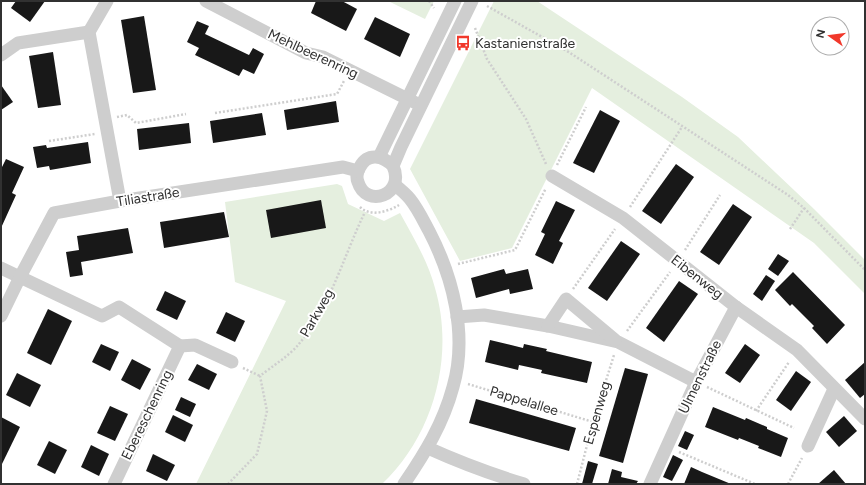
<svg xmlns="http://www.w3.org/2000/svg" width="866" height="485" viewBox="0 0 866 485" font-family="Figtree,sans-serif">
	<rect width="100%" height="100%" fill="#fff"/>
	<g fill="#e5efdf">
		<polygon points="388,1 434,1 425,19"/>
		<polygon points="494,1 537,1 682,97 738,137 814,209 865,260 865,294 814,243 592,88 512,248 460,261 410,169"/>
		<path d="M337 184 342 186 348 204 384 221 400 213C413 237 428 261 435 288 455 356 434 435 382 484H196L286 301 235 282 225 202Z"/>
	</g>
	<g fill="#181818">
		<polygon points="16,1 45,1 30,22 11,8"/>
		<polygon points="316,1 342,1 357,9 346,31 311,13"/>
		<polygon points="144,16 156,90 133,93 121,20"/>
		<polygon points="375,17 410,34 400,57 364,39"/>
		<polygon points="197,21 209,26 205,34 249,55 253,48 264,54 254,74 243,69 239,76 195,55 199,48 187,42"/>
		<polygon points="53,52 61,105 38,108 29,56"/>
		<polygon points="1,85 13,102 1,110"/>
		<polygon points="336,101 339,122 287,130 284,110"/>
		<polygon points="600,110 620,121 594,173 573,163"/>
		<polygon points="262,113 266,135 213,143 210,121"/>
		<polygon points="189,123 191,143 139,150 137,129"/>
		<polygon points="88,142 91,163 50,170 49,166 37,168 33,147 46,145 47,148"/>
		<polygon points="6,159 24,167 12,193 16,195 1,228 1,169"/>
		<polygon points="676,164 694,177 661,224 642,211"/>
		<polygon points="321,200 326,228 271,238 266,210"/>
		<polygon points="556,201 575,210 559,241 563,243 553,264 535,255 545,234 541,232"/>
		<polygon points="733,204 752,217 719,265 700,252"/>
		<polygon points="224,212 229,237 164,248 160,222"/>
		<polygon points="128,228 133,253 81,262 83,275 70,277 66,252 79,250 77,236"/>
		<polygon points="621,241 640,254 607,301 588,288"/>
		<polygon points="778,254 789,261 778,276 768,269"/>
		<polygon points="504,269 506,274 528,269 533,289 510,294 509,289 476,298 471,278"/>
		<polygon points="793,272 845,325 827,344 812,328 814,326 792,304 790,306 775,290"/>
		<polygon points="766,275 775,281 762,301 753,294"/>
		<polygon points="679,281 698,294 664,342 646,328"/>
		<polygon points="165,291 186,301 177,320 156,310"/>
		<polygon points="48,309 72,321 51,365 27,353"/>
		<polygon points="226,312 245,321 235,342 216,333"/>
		<polygon points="490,340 523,348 524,344 547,349 546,351 592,362 587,383 541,373 542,370 519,365 518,370 485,362"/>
		<polygon points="101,344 119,352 110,371 92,362"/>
		<polygon points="745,344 760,355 740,383 725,373"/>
		<polygon points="132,359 151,369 140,390 121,380"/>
		<polygon points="865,362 865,394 860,398 845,380"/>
		<polygon points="197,364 217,374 209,390 188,380"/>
		<polygon points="625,368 648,374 623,463 599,456"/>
		<polygon points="796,371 811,382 791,411 776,400"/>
		<polygon points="17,373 41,385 30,407 6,395"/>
		<polygon points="181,397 196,404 190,417 175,410"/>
		<polygon points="476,399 576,428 569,451 469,423"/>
		<polygon points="110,406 128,414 115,441 97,433"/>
		<polygon points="713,407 745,420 746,418 767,427 767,429 788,438 781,457 758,448 759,446 739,438 738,440 705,427"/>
		<polygon points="173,415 193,425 185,442 165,432"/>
		<polygon points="844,416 857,431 839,447 826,432"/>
		<polygon points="1,417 20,427 1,466"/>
		<polygon points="685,431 694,435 687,450 678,446"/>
		<polygon points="49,441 67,450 55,474 37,465"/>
		<polygon points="91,445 109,454 99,476 81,467"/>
		<polygon points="153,454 175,465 167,481 146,471"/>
		<polygon points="673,455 683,460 672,481 663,477"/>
		<polygon points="588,461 598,464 592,484 582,484"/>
		<polygon points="691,467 702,472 731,484 684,484"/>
		<polygon points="612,469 622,472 621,477 638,481 636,484 608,484"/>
		<polygon points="834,470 846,484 818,484"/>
	</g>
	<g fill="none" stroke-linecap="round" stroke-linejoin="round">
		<g stroke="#cecece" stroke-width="2.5" stroke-dasharray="2 2" stroke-linecap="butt">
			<polyline points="429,1 434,8"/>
			<polyline points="487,6 567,51 788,195 804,208 865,270"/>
			<polyline points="475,28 487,59 526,119 546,164"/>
			<polyline points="215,113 337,94 344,81"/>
			<polyline points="117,117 127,115 136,123 186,114"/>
			<polyline points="49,141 95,134"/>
			<polyline points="557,165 586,107"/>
			<path d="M360 207C370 217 387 212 399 205"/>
			<polyline points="630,207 682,127"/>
			<polyline points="790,229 804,208"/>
			<polyline points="685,250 720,195"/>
			<polyline points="458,264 515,250 546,188"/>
			<polyline points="573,289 615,229"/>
			<polyline points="627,331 670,272"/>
			<polyline points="243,368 260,376"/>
			<polyline points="468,384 593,422"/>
			<polyline points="707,387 794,428"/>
			<polyline points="756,411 789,362"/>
			<polyline points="679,452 755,484"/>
			<path d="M228 484 257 454 267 411 260 376C271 367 289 356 298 345 330 308 344 255 365 212"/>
			<polyline points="577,484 593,422 614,355"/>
			<polyline points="788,484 802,458"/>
		</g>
		<g stroke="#cecece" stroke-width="13">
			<polyline points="107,1 89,32 120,201"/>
			<polyline points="206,1 306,53 323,57 420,105"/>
			<polyline points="1,55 18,43 89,32"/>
			<polyline points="379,157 455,1"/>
			<path d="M393 166C383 156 368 152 360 167 357 172 356 177 358 182 366 209 406 195 393 166L401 147 472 1"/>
			<polyline points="552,176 623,218 736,307 797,350 865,419"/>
			<path d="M395 185C400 189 406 194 410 199 418 209 423 220 429 231 453 277 468 335 453 387 443 424 425 453 404 484"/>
			<polyline points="1,268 102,316 119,307 180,346 114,484"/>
			<polyline points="1,316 20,277 54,213 120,201 343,167 358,171"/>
			<polyline points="457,317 484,315 548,326 618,342 696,382"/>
			<polyline points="548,326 566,299 615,340"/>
			<polyline points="180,346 195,345 232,362"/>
			<polyline points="808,446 834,389"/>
			<path d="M428 448C459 462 491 474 524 484"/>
			<polyline points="650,484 696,382 736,307"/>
		</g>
	</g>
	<defs>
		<g id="bus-bare" transform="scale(1.2)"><path d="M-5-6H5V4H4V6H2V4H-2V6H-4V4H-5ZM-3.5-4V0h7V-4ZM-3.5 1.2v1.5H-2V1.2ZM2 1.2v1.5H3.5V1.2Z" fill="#f1382b" stroke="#fff" stroke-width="2.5" paint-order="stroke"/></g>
	</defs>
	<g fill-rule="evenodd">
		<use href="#bus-bare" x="463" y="43"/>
	</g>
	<g text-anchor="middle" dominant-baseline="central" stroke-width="4" stroke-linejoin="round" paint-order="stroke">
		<g font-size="14" fill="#313131" stroke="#fff" text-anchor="start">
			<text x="475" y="43">Kastanienstraße</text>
		</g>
		<g font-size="14" fill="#313131" stroke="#fff">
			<text transform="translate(313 54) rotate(25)">Mehlbeerenring</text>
			<text transform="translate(148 197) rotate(-9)">Tiliastraße</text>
			<text transform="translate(697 277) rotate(38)">Eibenweg</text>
			<text transform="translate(317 313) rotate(-60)">Parkweg</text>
			<text transform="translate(700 377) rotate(-64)">Ulmenstraße</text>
			<text transform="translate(524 401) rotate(17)">Pappelallee</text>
			<text transform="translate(597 413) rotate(-74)">Espenweg</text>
			<text transform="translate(147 415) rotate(-64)">Ebereschenring</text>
		</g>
	</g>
	<rect width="866" height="485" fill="none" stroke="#313131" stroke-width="4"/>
	<g transform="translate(830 36) rotate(284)"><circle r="19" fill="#ffffff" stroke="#adadad"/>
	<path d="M0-3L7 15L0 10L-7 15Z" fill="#f1382b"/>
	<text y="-6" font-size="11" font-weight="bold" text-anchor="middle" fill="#313131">N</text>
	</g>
</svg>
